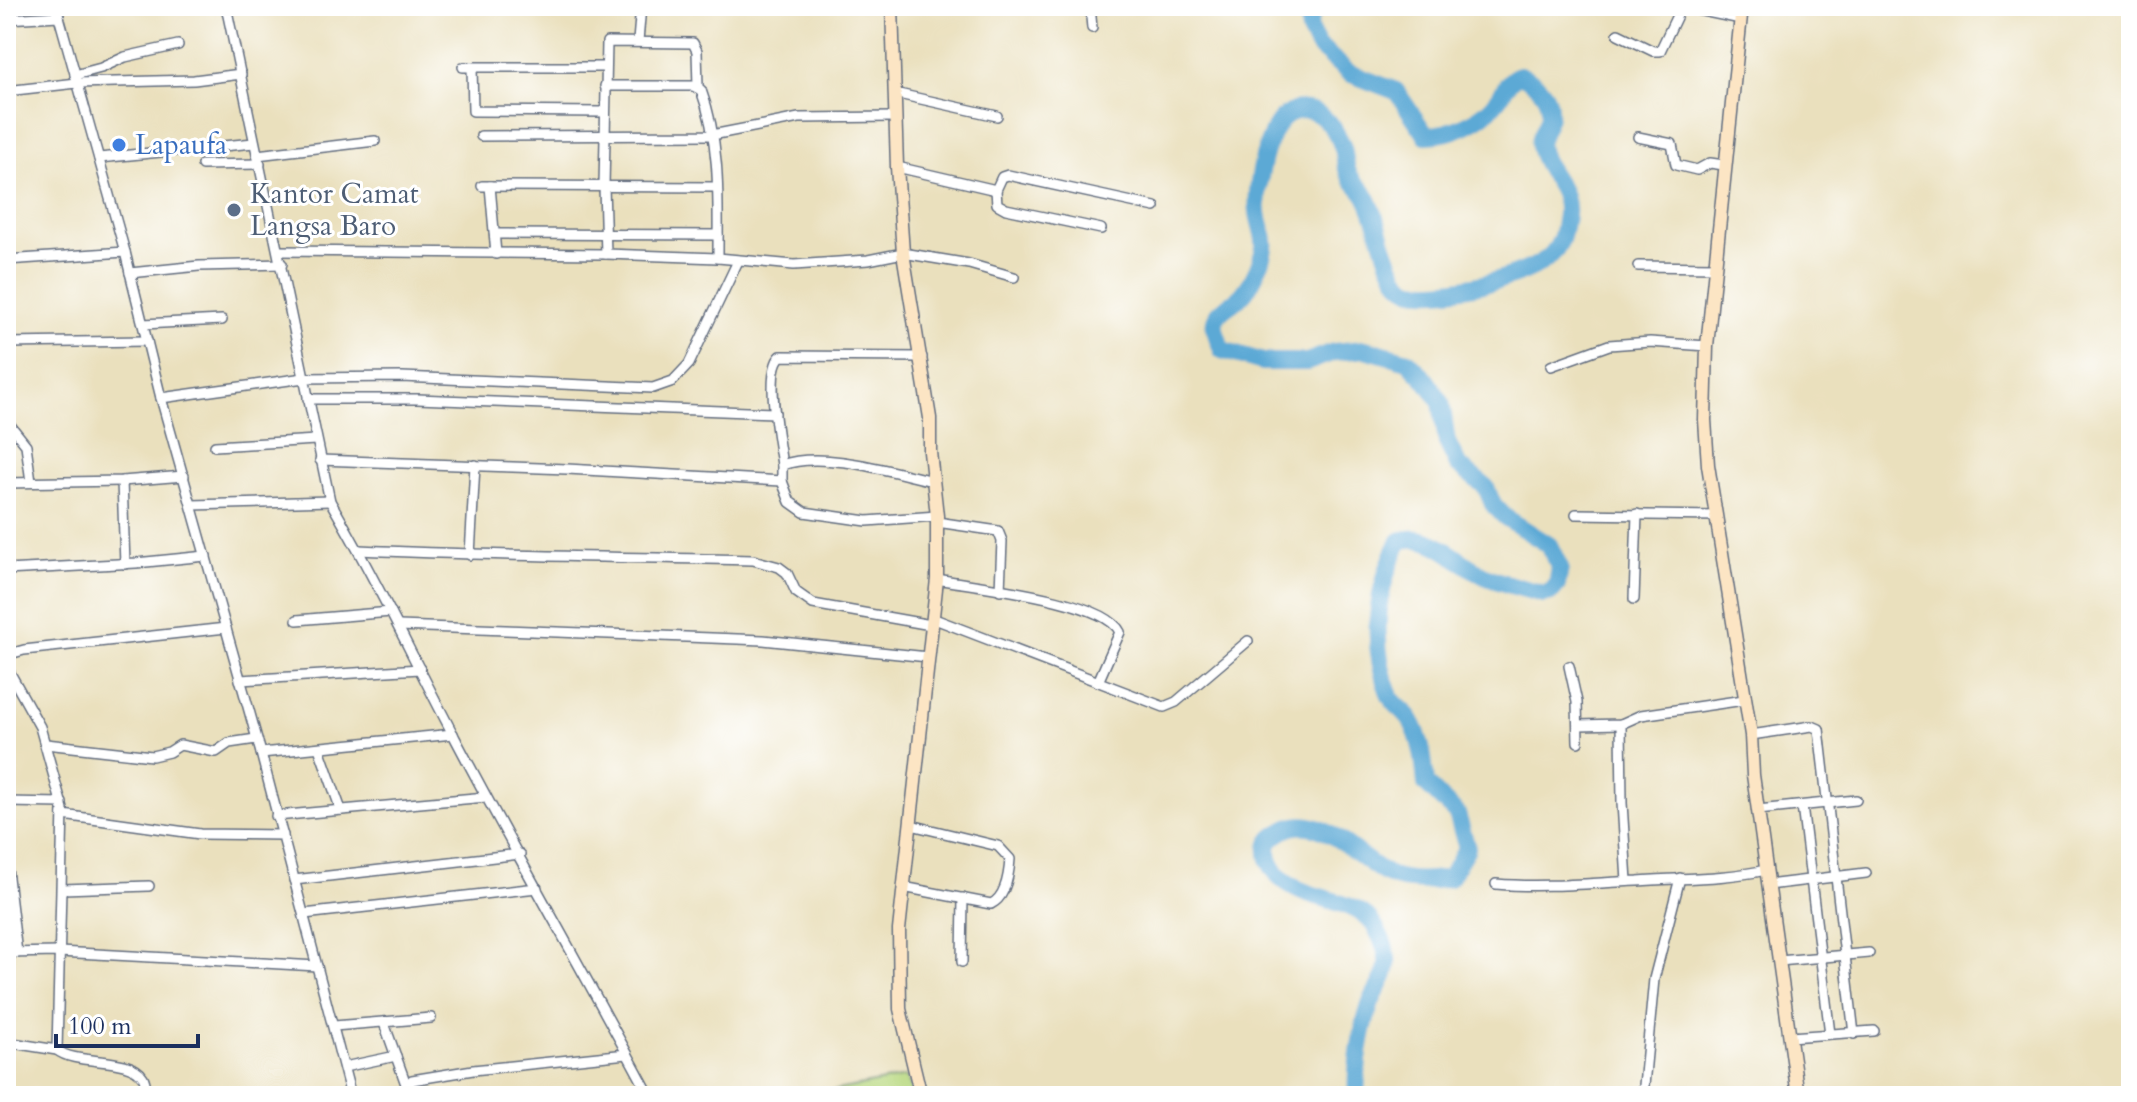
<svg xmlns="http://www.w3.org/2000/svg" width="2137" height="1102" viewBox="0 0 2137 1102" font-family="Cardo,serif">
	<rect width="100%" height="100%" fill="#fff"/>
	<filter id="ink" filterUnits="userSpaceOnUse"><feTurbulence type="fractalNoise" baseFrequency=".0125" numOctaves="2"/><feDisplacementMap in="SourceGraphic" scale="16" xChannelSelector="R" yChannelSelector="G"/><feConvolveMatrix kernelMatrix="1 2 1 2 8 2 1 2 1" color-interpolation-filters="sRGB"/></filter>
	<filter id="wash" filterUnits="userSpaceOnUse"><feTurbulence type="fractalNoise" baseFrequency=".006" numOctaves="4" result="noise"/><feDisplacementMap in="SourceGraphic" scale="32" xChannelSelector="R" yChannelSelector="G"/><feGaussianBlur stdDeviation="1.8" result="paint"/><feColorMatrix in="noise" values="0 0 0 0 0 0 0 0 0 0 0 0 0 0 0 0 0 1.4 0 .05"/><feComposite in="paint" operator="in"/></filter>
	<g filter="url(#wash)">
		<rect width="100%" height="100%" fill="#eae0bd"/>
		<polygon fill="#b8d87f" stroke="#6a846e" stroke-width="2" points="906,1077 913,1096 805,1096"/>
		<g fill="none" stroke-linecap="round" stroke-linejoin="round">
			<path stroke="#5ba9d5" stroke-width="18" d="M1315 6 1309 22 1310 31 1318 46 1349 73 1396 91 1426 135C1452 135 1484 120 1499 98 1506 88 1508 79 1520 75 1536 82 1551 95 1549 115 1547 127 1536 138 1540 150 1547 176 1572 189 1565 221 1563 234 1561 245 1552 254 1530 278 1444 296 1414 290 1409 289 1402 284 1399 280 1386 264 1378 216 1366 196 1361 187 1351 181 1348 172 1345 165 1345 156 1343 148 1335 126 1317 101 1290 113 1266 124 1255 188 1258 212 1259 223 1266 237 1264 248 1261 264 1252 285 1241 296 1234 304 1218 309 1215 321 1213 329 1219 341 1222 350L1263 362H1307L1334 352 1365 349 1408 361 1426 380 1441 402 1447 442 1458 465 1486 487 1493 504 1505 517 1549 545 1560 568 1557 585 1551 592 1543 594C1524 588 1501 584 1483 575 1458 562 1430 530 1400 541 1375 588 1370 646 1390 696 1394 705 1405 710 1410 719 1422 739 1424 762 1426 784L1457 814 1467 848 1449 878C1430 881 1408 883 1389 875 1359 861 1319 808 1283 831 1276 835 1268 840 1268 849 1267 859 1272 868 1279 876 1301 898 1337 897 1362 913 1376 921 1389 951 1387 966 1386 979 1374 993 1370 1005 1361 1032 1355 1068 1357 1096"/>
		</g>
	</g>
	<g filter="url(#ink)">
		<g fill="none" stroke-linecap="round" stroke-linejoin="round">
			<g stroke="#636d7f" stroke-width="12">
				<g id="street">
					<polyline points="56,6 125,252 161,398 261,753 351,1096"/>
					<path d="M226 6 330 501C376 578 413 659 455 738 518 858 586 976 650 1096"/>
					<polyline points="1090,6 1092,28"/>
					<polyline points="1678,6 1741,19"/>
					<polyline points="6,19 59,16"/>
					<polyline points="1618,34 1653,51 1660,51 1681,7"/>
					<polyline points="638,41 641,6"/>
					<polyline points="463,67 605,67"/>
					<polyline points="472,67 473,111 605,112"/>
					<polyline points="75,75 101,68 125,57 178,45"/>
					<path d="M605 86H693L701 90C721 143 718 203 718 258"/>
					<polyline points="6,91 77,83 194,80 241,74"/>
					<polyline points="894,93 997,116"/>
					<polyline points="481,136 712,135 799,118 895,117"/>
					<polyline points="1638,137 1672,144 1676,165 1697,170 1710,163 1724,165"/>
					<polyline points="257,155 375,141"/>
					<polyline points="99,158 254,143"/>
					<polyline points="202,165 260,164"/>
					<polyline points="897,167 996,190"/>
					<polyline points="482,186 490,186 496,254"/>
					<polyline points="490,186 717,187"/>
					<polyline points="1101,229 1006,209 997,204 996,190 1002,177 1008,175 1155,207"/>
					<polyline points="495,234 718,235"/>
					<polyline points="279,251 606,254 718,258 794,265 868,260 903,253 969,264 1014,277"/>
					<polyline points="606,254 604,186 607,42 693,43 697,51 698,87"/>
					<polyline points="6,260 125,252"/>
					<polyline points="1638,266 1715,267"/>
					<polyline points="130,273 199,266 282,264"/>
					<polyline points="143,324 222,320"/>
					<polyline points="6,343 147,341"/>
					<polyline points="1551,366 1609,345 1650,342 1707,346"/>
					<polyline points="161,398 304,378 402,377 653,388 673,381 689,364 738,261"/>
					<polyline points="308,399 417,399 775,413"/>
					<polyline points="6,420 26,445 31,482"/>
					<polyline points="215,446 316,440"/>
					<path d="M320 460 567 469 782 481V465C822 450 892 472 933 481"/>
					<path d="M782 465C779 443 764 370 781 356L922 357"/>
					<polyline points="122,481 125,564"/>
					<polyline points="782,481 790,502 804,512 867,521 937,516"/>
					<polyline points="6,483 122,481 184,476"/>
					<polyline points="192,505 330,501"/>
					<polyline points="1576,514 1717,516"/>
					<polyline points="937,522 998,531 1002,541 1000,590"/>
					<path d="M359 550C490 556 622 557 753 560L779 567 787 573 796 592 813 604 931 625"/>
					<polyline points="470,555 475,465"/>
					<polyline points="6,570 136,563 206,556"/>
					<path d="M937 579C974 586 1104 599 1120 632L1098 682"/>
					<polyline points="1634,599 1637,514"/>
					<polyline points="932,618 1164,707 1176,702 1248,641"/>
					<polyline points="297,620 391,612"/>
					<polyline points="399,626 763,640 928,657"/>
					<polyline points="6,655 24,650 226,628"/>
					<path d="M6 666 40 727 63 809 57 1050C76 1066 130 1055 143 1077 146 1082 146 1090 147 1096"/>
					<polyline points="1569,666 1577,702 1578,742"/>
					<polyline points="240,680 420,669"/>
					<polyline points="1621,724 1622,803 1627,881"/>
					<polyline points="1579,725 1621,724 1641,715 1744,700"/>
					<polyline points="1751,735 1812,726 1819,729 1854,1034"/>
					<polyline points="46,744 152,756 169,752 180,745 216,752 229,743 256,739"/>
					<polyline points="319,748 341,810"/>
					<polyline points="261,753 453,734"/>
					<polyline points="6,802 62,803"/>
					<polyline points="1802,806 1830,1034"/>
					<polyline points="1758,810 1856,800"/>
					<polyline points="63,815 200,834 283,835"/>
					<polyline points="276,816 486,797"/>
					<polyline points="7,869 17,953"/>
					<polyline points="294,880 520,854"/>
					<path d="M1496 884C1544 888 1590 883 1638 881 1681 878 1724 879 1766 870"/>
					<polyline points="1768,885 1866,873"/>
					<path d="M903 887 991 904C1006 897 1009 875 1010 859L998 846 911 825"/>
					<polyline points="63,889 149,886"/>
					<polyline points="304,914 537,888"/>
					<polyline points="6,953 59,952 317,966"/>
					<polyline points="1779,961 1869,953"/>
					<polyline points="962,962 963,898"/>
					<polyline points="384,1023 407,1087"/>
					<polyline points="334,1026 431,1018"/>
					<polyline points="1790,1037 1874,1031"/>
					<polyline points="6,1042 57,1050"/>
					<polyline points="344,1067 396,1056"/>
					<polyline points="409,1096 407,1087 412,1080 473,1070 627,1054"/>
					<polyline points="1643,1096 1654,979 1680,878"/>
				</g>
			</g>
			<g stroke="#636d7f" stroke-width="15">
				<g id="secondary">
					<polyline points="892,6 897,167 903,253 930,418 930,452 937,516 937,579 899,930 900,1009 921,1096"/>
					<polyline points="1742,6 1707,346 1705,420 1708,465 1751,735 1753,775 1798,1096"/>
				</g>
			</g>
			<use href="#street" stroke="#fff" stroke-width="9"/>
			<use href="#secondary" stroke="#fce5c4" stroke-width="12"/>
		</g>
	</g>
	<circle fill="#3f7fe0" stroke="#fff" stroke-width="3" cx="119" cy="145" r="8"/>
	<circle fill="#5c6f8a" stroke="#fff" stroke-width="3" cx="234" cy="210" r="8"/>
	<g text-anchor="middle" dominant-baseline="central" stroke-width="6" stroke-linejoin="round" paint-order="stroke">
		<g font-size="28" fill="#366cbe" stroke="#fff" text-anchor="start">
			<text x="135" y="145">Lapaufa</text>
		</g>
		<g font-size="28" fill="#4e5e75" stroke="#fff" text-anchor="start">
			<text x="250" y="194">Kantor Camat<tspan x="250" dy="32">Langsa Baro</tspan></text>
		</g>
	</g>
	<rect width="2137" height="1102" fill="none" stroke="#fff" stroke-width="32"/>
	<path d="M56 1034v12h142v-12" fill="none" stroke="#1b2f5e" stroke-width="4"/>
	<text x="68" y="1034" font-size="24" fill="#1b2f5e" stroke="#ffffff" stroke-width="6" paint-order="stroke">100 m</text>
</svg>
